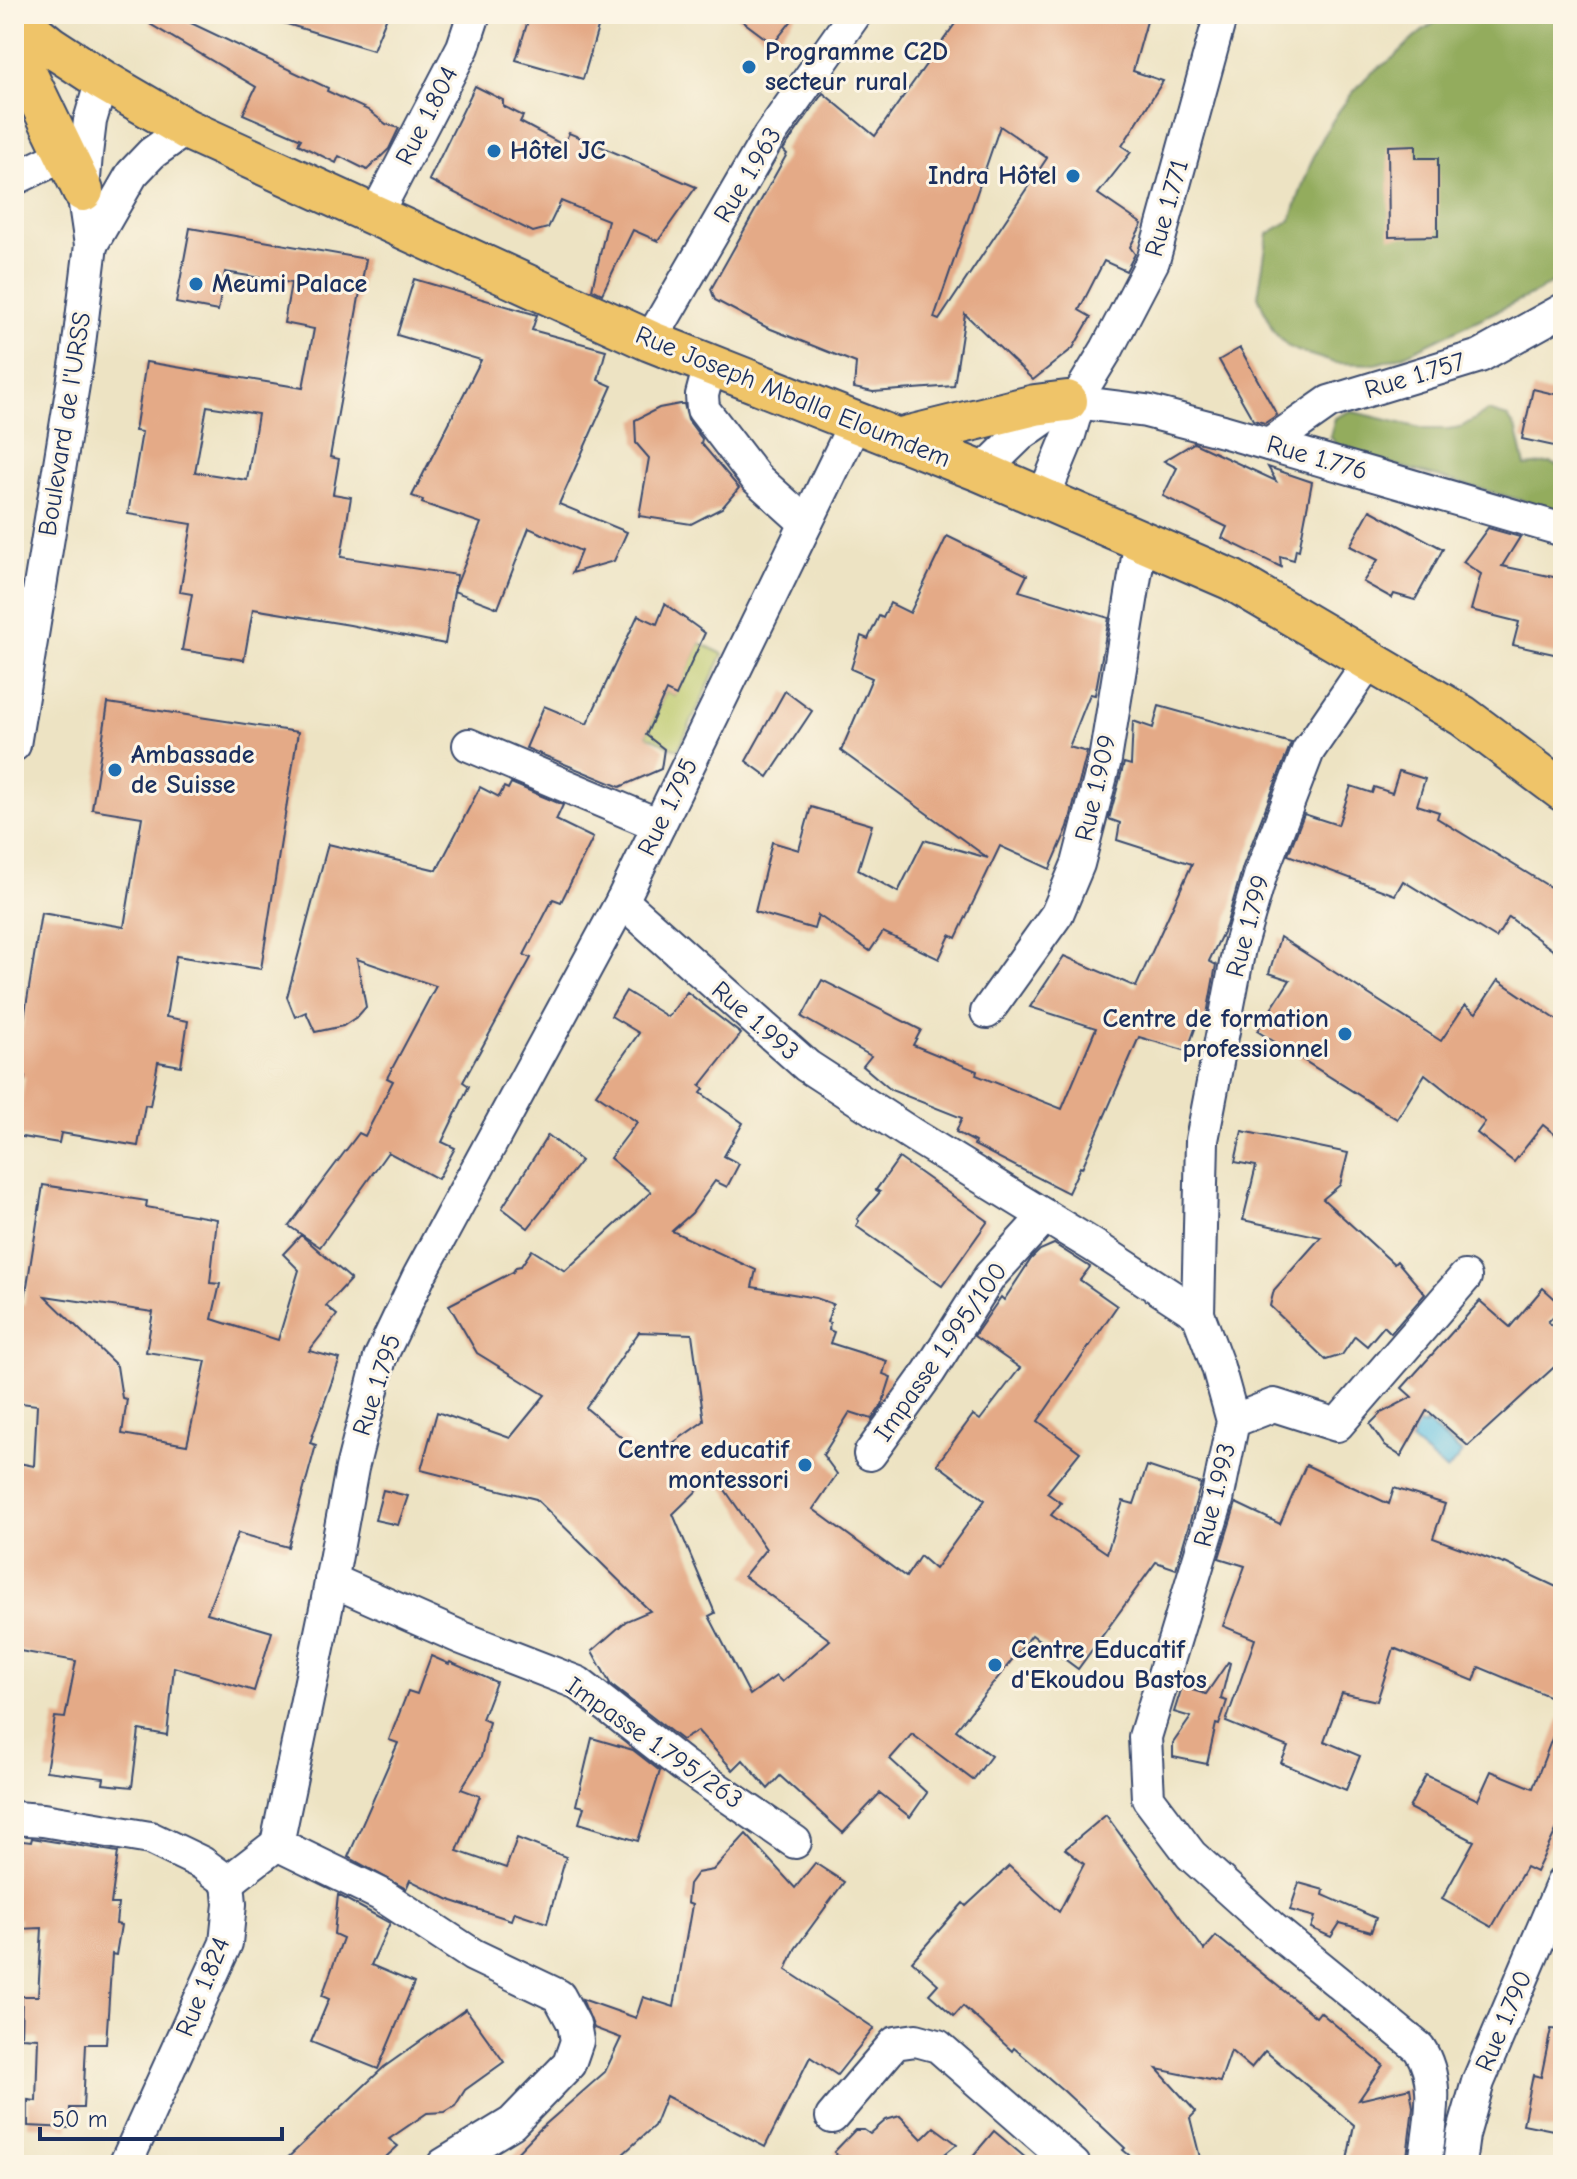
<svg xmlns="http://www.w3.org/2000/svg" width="1577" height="2179" viewBox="0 0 1577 2179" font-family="'Comic Neue',sans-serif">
	<rect width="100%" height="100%" fill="#fcf5e5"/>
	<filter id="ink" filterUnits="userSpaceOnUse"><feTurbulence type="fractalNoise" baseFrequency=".0125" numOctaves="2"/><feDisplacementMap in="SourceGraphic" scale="16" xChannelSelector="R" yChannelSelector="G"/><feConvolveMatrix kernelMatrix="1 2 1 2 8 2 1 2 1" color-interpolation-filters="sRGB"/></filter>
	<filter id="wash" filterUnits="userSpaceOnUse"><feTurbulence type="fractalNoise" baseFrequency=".006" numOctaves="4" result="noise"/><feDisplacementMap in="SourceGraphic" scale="32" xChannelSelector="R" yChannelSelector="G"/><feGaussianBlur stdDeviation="1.8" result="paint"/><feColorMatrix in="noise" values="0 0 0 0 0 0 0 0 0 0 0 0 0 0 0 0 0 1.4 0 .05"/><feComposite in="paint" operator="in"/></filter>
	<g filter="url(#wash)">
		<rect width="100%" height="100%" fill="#ede3c3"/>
		<polygon fill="#bac769" stroke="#6a7b64" stroke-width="2" points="700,643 723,654 678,750 646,735 666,691 675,696"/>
		<g fill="#93ac5d" stroke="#576e5e" stroke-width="2">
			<path d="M1454 14H1563V276L1537 292 1402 356 1376 364 1335 363 1295 350 1287 346 1273 331 1258 296 1268 234 1291 220C1309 164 1323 123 1365 79 1373 70 1385 65 1394 57 1412 40 1429 22 1454 14Z"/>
			<polygon points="1350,411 1425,429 1448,429 1461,427 1488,411 1508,417 1517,431 1525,466 1550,463 1563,468 1563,512 1341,450 1330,436 1335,418"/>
		</g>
		<polygon fill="#67c4e5" stroke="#417aa2" stroke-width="2" points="1426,1423 1462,1453 1447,1471 1411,1441 1417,1425 1424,1426"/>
		<g id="blocks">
			<g fill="#e4aa87" fill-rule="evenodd">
				<polygon points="155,14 172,14 328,88 327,91 368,110 386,124 399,128 389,149 367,170 339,156 336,163 298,144 301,139 243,114 256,87 150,24"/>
				<polygon points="278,14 388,14 373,50 277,21"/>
				<polygon points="530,14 602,14 583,79 516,60"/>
				<polygon points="733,14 797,14 773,44"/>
				<path d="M962 14H1149L1133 71 1163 81 1122 146 1131 152 1098 194 1142 224 1130 247 1135 254 1126 271 1104 261 1079 310 1091 317 1073 348 1033 380 965 314 954 386 873 392 854 388 856 363 766 327 715 300 711 289 787 154 783 150 823 93 875 136ZM1000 126 1047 158 939 320 934 318Z"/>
				<polygon points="475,86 503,100 503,106 523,116 520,122 563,145 569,133 696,187 658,241 633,230 602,294 592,289 608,220 561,201 548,228 533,232 429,180"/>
				<polygon points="1416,145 1416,158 1438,158 1438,236 1389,237 1388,146"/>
				<path d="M190 228 366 259 330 457 339 459 333 494 351 497 341 557 457 575 454 591 481 523 422 503 423 500 412 496 481 360 397 335 414 279 537 315 532 330 606 350 598 380 612 386 559 504 627 532 614 561 572 573 581 551 529 528 498 608 454 591 445 644 350 625 253 609 244 660 182 650 192 594 180 592 192 524 128 514 142 432 135 431 146 362 303 388 314 329 284 323 291 283 225 272 218 311 176 303ZM207 406 258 414 247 480 195 472Z"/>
				<polygon points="1240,348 1277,415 1265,423 1253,420 1219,360"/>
				<polygon points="1533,389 1563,396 1563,448 1522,439"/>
				<polygon points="680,404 684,404 688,420 702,439 701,443 739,488 722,508 691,524 639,516 649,458 636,443 635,420 659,408"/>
				<polygon points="1194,443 1276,481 1268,467 1312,482 1299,550 1296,549 1294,560 1280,556 1281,567 1222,538 1227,527 1163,496 1177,468 1164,461"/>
				<polygon points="1370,510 1443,549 1415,600 1394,594 1392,598 1363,582 1378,560 1350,546"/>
				<polygon points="1488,528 1520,537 1502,566 1563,579 1563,656 1513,645 1519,622 1471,610 1481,574 1463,562"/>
				<polygon points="947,536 1027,575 1019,591 1109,618 1095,695 1090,694 1069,747 1087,752 1086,756 1068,827 1050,869 1000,846 956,938 950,935 939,959 883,932 870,951 818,915 814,929 755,912 772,842 799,850 811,807 872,825 858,870 898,892 924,840 988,858 841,751 872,678 851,669 861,636 868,639 879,616 883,618 890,603 910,613"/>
				<polygon points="665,604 705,633 676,696 666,691 646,735 664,749 661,769 620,787 526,748 544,706 587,724 638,615 657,624"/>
				<polygon points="785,691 812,711 768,777 746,761"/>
				<polygon points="108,703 298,732 261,969 176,956 166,1017 188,1021 181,1066 158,1062 150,1106 145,1105 138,1146 61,1133 59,1143 16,1136 25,1077 15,1075 41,913 124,927 142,817 92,809"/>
				<polygon points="1159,706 1291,743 1243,866 1226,926 1209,961 1216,965 1206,1020 1199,1018 1187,1051 1139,1037 1082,1168 1080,1167 1068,1193 974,1145 975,1142 956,1132 962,1118 891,1090 863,1066 871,1056 802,1017 822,980 921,1030 913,1045 977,1071 976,1075 1062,1109 1096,1028 1030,1007 1064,956 1136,987 1192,864 1117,840 1120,823 1109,819 1124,763 1131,765 1133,721 1153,728"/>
				<polygon points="1399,771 1425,779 1417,805 1439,812 1437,818 1563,895 1563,958 1509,917 1496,938 1403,881 1395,895 1288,855 1304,814 1338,825 1351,786 1372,793 1374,787 1392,793"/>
				<polygon points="511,783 563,805 556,820 593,838 561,902 553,899 524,955 531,958 463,1082 469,1086 442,1142 455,1148 438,1179 388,1152 320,1247 289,1226 359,1133 365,1136 393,1081 387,1078 436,986 357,959 366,1007 358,1016 343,1026 315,1032 306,1012 295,1017 287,997 328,844 437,870 480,787 499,797 504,787 508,789"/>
				<polygon points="1280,937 1441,1041 1465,1005 1476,1013 1498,980 1563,1024 1563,1141 1543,1125 1514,1162 1477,1133 1485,1122 1425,1074 1397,1119 1257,1031 1290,980 1269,973"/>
				<path d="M626 991 668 1017 687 992 741 1034 700 1086 704 1089 701 1093 743 1123 724 1156 739 1164 727 1187 715 1181 692 1213 672 1231 756 1270 752 1287 816 1298 833 1304 827 1322 830 1323 829 1330 834 1332 830 1343 887 1361 883 1374 891 1377 882 1405 872 1419 850 1412 823 1455 837 1474 813 1509 906 1577 920 1556 935 1569 985 1500 937 1464 973 1415 980 1420 1020 1368 974 1336 1001 1297 1004 1300 1031 1259 1040 1250 1054 1244 1090 1267 1080 1280 1117 1306 1038 1421 1080 1452 1047 1493 1061 1503 1051 1515 1107 1553 1123 1501 1134 1504 1147 1466 1201 1484 1176 1569 1156 1562 1078 1669 1032 1635 956 1730 991 1756 973 1780 912 1734 890 1759 927 1793 910 1817 880 1793 843 1833 780 1776 768 1789 743 1760 733 1770 698 1731 682 1740 611 1685 592 1651 626 1621 650 1611 536 1499 421 1470 437 1412 510 1438 545 1395 477 1353 449 1305 513 1272 516 1267 521 1266 532 1250 565 1271 651 1192 610 1158 637 1122 596 1094 639 1033 611 1016ZM639 1332 692 1334 704 1421 649 1460 586 1408ZM714 1474 766 1549 744 1576 830 1640 782 1682 776 1676 750 1695 709 1616 715 1613 673 1514Z"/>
				<polygon points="1242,1131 1348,1153 1340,1185 1323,1199 1394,1264 1397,1261 1425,1294 1391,1333 1384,1326 1367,1346 1355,1336 1342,1355 1326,1360 1270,1306 1274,1290 1321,1237 1243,1220 1256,1166 1235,1162"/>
				<polygon points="548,1135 581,1161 528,1228 502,1208"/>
				<polygon points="899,1158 988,1221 942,1286 856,1226 859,1221 857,1219 880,1192 876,1190"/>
				<path d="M43 1185 147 1201 146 1207 217 1219 210 1283 220 1284 212 1319 278 1340 299 1270 283 1254 301 1235 351 1279 326 1306 337 1315 309 1351 340 1359 310 1443 316 1445 288 1547 238 1533 207 1613 272 1632 254 1691 174 1667 167 1735 139 1730 132 1787 103 1784 104 1778 46 1771 55 1717 65 1718 76 1661 14 1650V1462L34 1466 37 1405 14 1402V1323L17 1303 24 1305ZM45 1296 153 1312 146 1352 206 1361 187 1445 122 1434 127 1399 122 1398 117 1366Z"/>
				<polygon points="1543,1288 1563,1306 1548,1322 1563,1335 1563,1359 1468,1446 1427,1410 1401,1456 1385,1446 1370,1424 1381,1413 1412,1397 1402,1388 1480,1301 1510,1327"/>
				<polygon points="1306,1465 1389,1504 1394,1488 1445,1504 1433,1538 1504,1564 1505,1563 1563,1590 1563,1702 1479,1667 1474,1681 1394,1648 1377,1701 1342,1693 1324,1741 1360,1756 1346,1790 1281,1763 1288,1747 1226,1722 1255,1639 1223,1626 1245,1566 1219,1558 1236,1503 1280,1524"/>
				<polygon points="383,1490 408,1496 398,1525 375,1520"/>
				<polygon points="431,1656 449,1664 450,1662 496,1682 482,1719 489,1722 481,1757 461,1789 480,1796 457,1851 506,1868 517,1838 566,1857 547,1923 514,1912 511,1920 452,1901 410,1880 406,1889 348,1857 398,1743 389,1740 408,1691 417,1694"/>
				<polygon points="1228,1662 1230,1663 1221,1699 1227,1701 1219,1725 1216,1724 1207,1764 1173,1757 1173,1743 1191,1717 1174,1712 1182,1687 1206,1694"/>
				<polygon points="1561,1715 1563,1715 1563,1816 1536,1872 1526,1867 1492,1927 1442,1899 1474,1841 1409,1808 1426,1775 1478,1800 1491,1771 1533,1788"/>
				<polygon points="592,1738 633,1750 660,1771 638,1841 579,1823 584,1807 576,1805"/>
				<polygon points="1106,1815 1204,1950 1216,1936 1316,2017 1320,2012 1383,2065 1359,2100 1410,2088 1413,2107 1406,2165 1346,2165 1354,2125 1265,2051 1251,2068 1231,2051 1220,2082 1157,2069 1196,2112 1190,2118 1202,2165 1141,2165 1123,2150 1125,2148 1064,2091 1014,2048 1012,2051 963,2006 954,2016 929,1994 938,1984 912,1961 963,1903 966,1906 1009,1866 1059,1912 1084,1864 1065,1849"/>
				<polygon points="746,1834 795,1888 815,1863 844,1882 795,1949 786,1970 874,2028 837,2075 810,2057 765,2147 666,2096 654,2126 611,2165 505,2165 539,2130 605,2072 621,2038 594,2028 582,1999 636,2018 643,1997 674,2007 692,1905 687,1903 689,1884 697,1873 713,1870"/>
				<polygon points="32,1838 118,1852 111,1904 118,1904 116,1924 121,1925 116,1955 112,1954 106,2044 86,2044 83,2108 70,2108 69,2128 28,2126 28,2100 36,2101 38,2038 21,2037 22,1996 38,1996 42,1928 18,1929 20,1919 14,1918 14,1840 31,1842"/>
				<polygon points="1299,1883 1324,1890 1323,1895 1376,1918 1371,1932 1340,1923 1331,1937 1311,1928 1315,1917 1290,1910"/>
				<polygon points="338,1895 390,1923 371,1965 414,1983 378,2069 311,2042 329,1999 322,1996 343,1938 334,1934"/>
				<polygon points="466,2009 504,2062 465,2090 455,2106 445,2112 427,2113 389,2139 398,2146 377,2165 280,2165 384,2067"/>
				<polygon points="1551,2029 1563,2030 1563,2132 1523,2124 1533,2075 1541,2077"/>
				<polygon points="900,2116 922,2139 934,2127 957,2144 940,2158 947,2165 850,2165 834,2152 855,2130 864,2130 870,2134 886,2120"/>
				<polygon points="994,2131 1034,2165 965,2165"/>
			</g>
		</g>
	</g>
	<g filter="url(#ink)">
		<use href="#blocks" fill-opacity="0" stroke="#3a4a6d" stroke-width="2"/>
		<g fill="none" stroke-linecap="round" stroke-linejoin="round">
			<g stroke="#3a4a6d" stroke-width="36">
				<g id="minor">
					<polyline points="14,179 64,155"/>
					<polyline points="375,216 463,47 474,14"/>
					<polyline points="91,245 132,174 152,153 186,129"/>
					<polyline points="650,341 769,136 855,14"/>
					<polyline points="710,365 702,395 703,409 756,478 806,523"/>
					<polyline points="1067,401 1146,411 1223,431 1563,530"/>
					<polyline points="1269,444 1329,402 1480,356 1563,310"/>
					<polyline points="982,472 1020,435 1067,402"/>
					<polyline points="1043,498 1069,435 1082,390 1107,349 1153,261 1221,14"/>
					<polyline points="14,745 77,360 91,245 83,191 86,154 90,121 102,80"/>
					<polyline points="469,745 659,825"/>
					<path d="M622 901 807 1066 913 1135 1094 1246 1198 1314 1218 1367 1233 1421 1217 1500 1145 1737 1148 1798 1191 1855 1273 1929 1419 2048C1442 2083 1429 2126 1425 2165"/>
					<polyline points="987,1012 1057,914 1078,864 1105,760 1141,539"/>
					<polyline points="1198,1314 1202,1140 1239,948 1261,873 1308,751 1371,659"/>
					<polyline points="1233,1421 1274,1405 1337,1425 1465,1277"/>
					<polyline points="870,1454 929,1372 990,1276 1045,1216"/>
					<polyline points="331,1580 462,1638 578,1683 684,1766 795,1842"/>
					<polyline points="14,1818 43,1820 150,1838 202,1863 228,1882 230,1904 226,1943 125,2165"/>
					<polyline points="228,1882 277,1844"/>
					<polyline points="832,2117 895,2043 916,2040 938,2046 1074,2165"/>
					<polyline points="443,2165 512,2123 569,2064 577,2041 574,2024 559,1996 473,1955 380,1894 277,1844 327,1604 352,1468 380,1358 419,1276 622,901 855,423"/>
					<polyline points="1459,2165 1463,2135 1478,2082 1563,1882"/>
				</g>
			</g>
			<g stroke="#3a4a6d" stroke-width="44">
				<g id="major">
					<polyline points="14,17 50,46 102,80 186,129 650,341 982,472 1232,580 1463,716 1563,791"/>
					<polyline points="14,48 83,191"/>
					<polyline points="897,439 1035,405 1067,401"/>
				</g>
			</g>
			<use href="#minor" stroke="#fff" stroke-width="32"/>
			<use href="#major" stroke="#efc469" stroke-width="40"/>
		</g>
	</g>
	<g fill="#1f6fb2" stroke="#fcf5e5" stroke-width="3">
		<circle cx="749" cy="67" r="8"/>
		<circle cx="494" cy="151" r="8"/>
		<circle cx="1073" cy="176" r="8"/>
		<circle cx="196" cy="284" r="8"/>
		<circle cx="115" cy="770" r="8"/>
		<circle cx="1345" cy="1034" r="8"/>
		<circle cx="805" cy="1465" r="8"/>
		<circle cx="995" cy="1665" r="8"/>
	</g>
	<g text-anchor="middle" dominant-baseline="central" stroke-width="6" stroke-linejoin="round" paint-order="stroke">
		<g font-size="26" font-weight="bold" fill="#1b2f5e" stroke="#fcf5e5" text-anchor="start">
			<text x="765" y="52">Programme C2D<tspan x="765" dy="30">secteur rural</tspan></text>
			<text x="510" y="151">Hôtel JC</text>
			<text x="1057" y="176" text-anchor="end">Indra Hôtel</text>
			<text x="212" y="284">Meumi Palace</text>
			<text x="131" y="755">Ambassade<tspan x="131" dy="30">de Suisse</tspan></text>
			<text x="1329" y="1019" text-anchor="end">Centre de formation<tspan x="1329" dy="30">professionnel</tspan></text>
			<text x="789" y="1450" text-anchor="end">Centre educatif<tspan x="789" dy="30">montessori</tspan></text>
			<text x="1011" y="1650">Centre Educatif<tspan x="1011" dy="30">d'Ekoudou Bastos</tspan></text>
		</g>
		<g font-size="26" fill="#1b2f5e" stroke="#fcf5e5">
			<text transform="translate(427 116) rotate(-63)">Rue 1.804</text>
			<text transform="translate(748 175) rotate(-59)">Rue 1.963</text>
			<text transform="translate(1167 208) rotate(-74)">Rue 1.771</text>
			<text transform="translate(1415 376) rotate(-17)">Rue 1.757</text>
			<text transform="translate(793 397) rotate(22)">Rue Joseph Mballa Eloumdem</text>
			<text transform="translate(65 424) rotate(-81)">Boulevard de l'URSS</text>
			<text transform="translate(1317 458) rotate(16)">Rue 1.776</text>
			<text transform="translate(1096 788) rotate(-77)">Rue 1.909</text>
			<text transform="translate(668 807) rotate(-64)">Rue 1.795</text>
			<text transform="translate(1248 926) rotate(-75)">Rue 1.799</text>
			<text transform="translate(755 1021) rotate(41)">Rue 1.993</text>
			<text transform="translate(941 1352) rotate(-55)">Impasse 1.995/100</text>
			<text transform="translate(377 1385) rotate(-72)">Rue 1.795</text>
			<text transform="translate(1215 1495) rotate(-76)">Rue 1.993</text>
			<text transform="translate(654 1743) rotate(35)">Impasse 1.795/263</text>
			<text transform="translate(203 1987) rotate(-68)">Rue 1.824</text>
			<text transform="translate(1504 2021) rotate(-67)">Rue 1.790</text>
		</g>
	</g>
	<rect width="1577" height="2179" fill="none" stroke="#fcf5e5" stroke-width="48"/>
	<path d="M40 2127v12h242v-12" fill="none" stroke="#1b2f5e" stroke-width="4"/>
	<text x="52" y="2127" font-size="24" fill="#1b2f5e" stroke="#fcf5e5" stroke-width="6" paint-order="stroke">50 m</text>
</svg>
